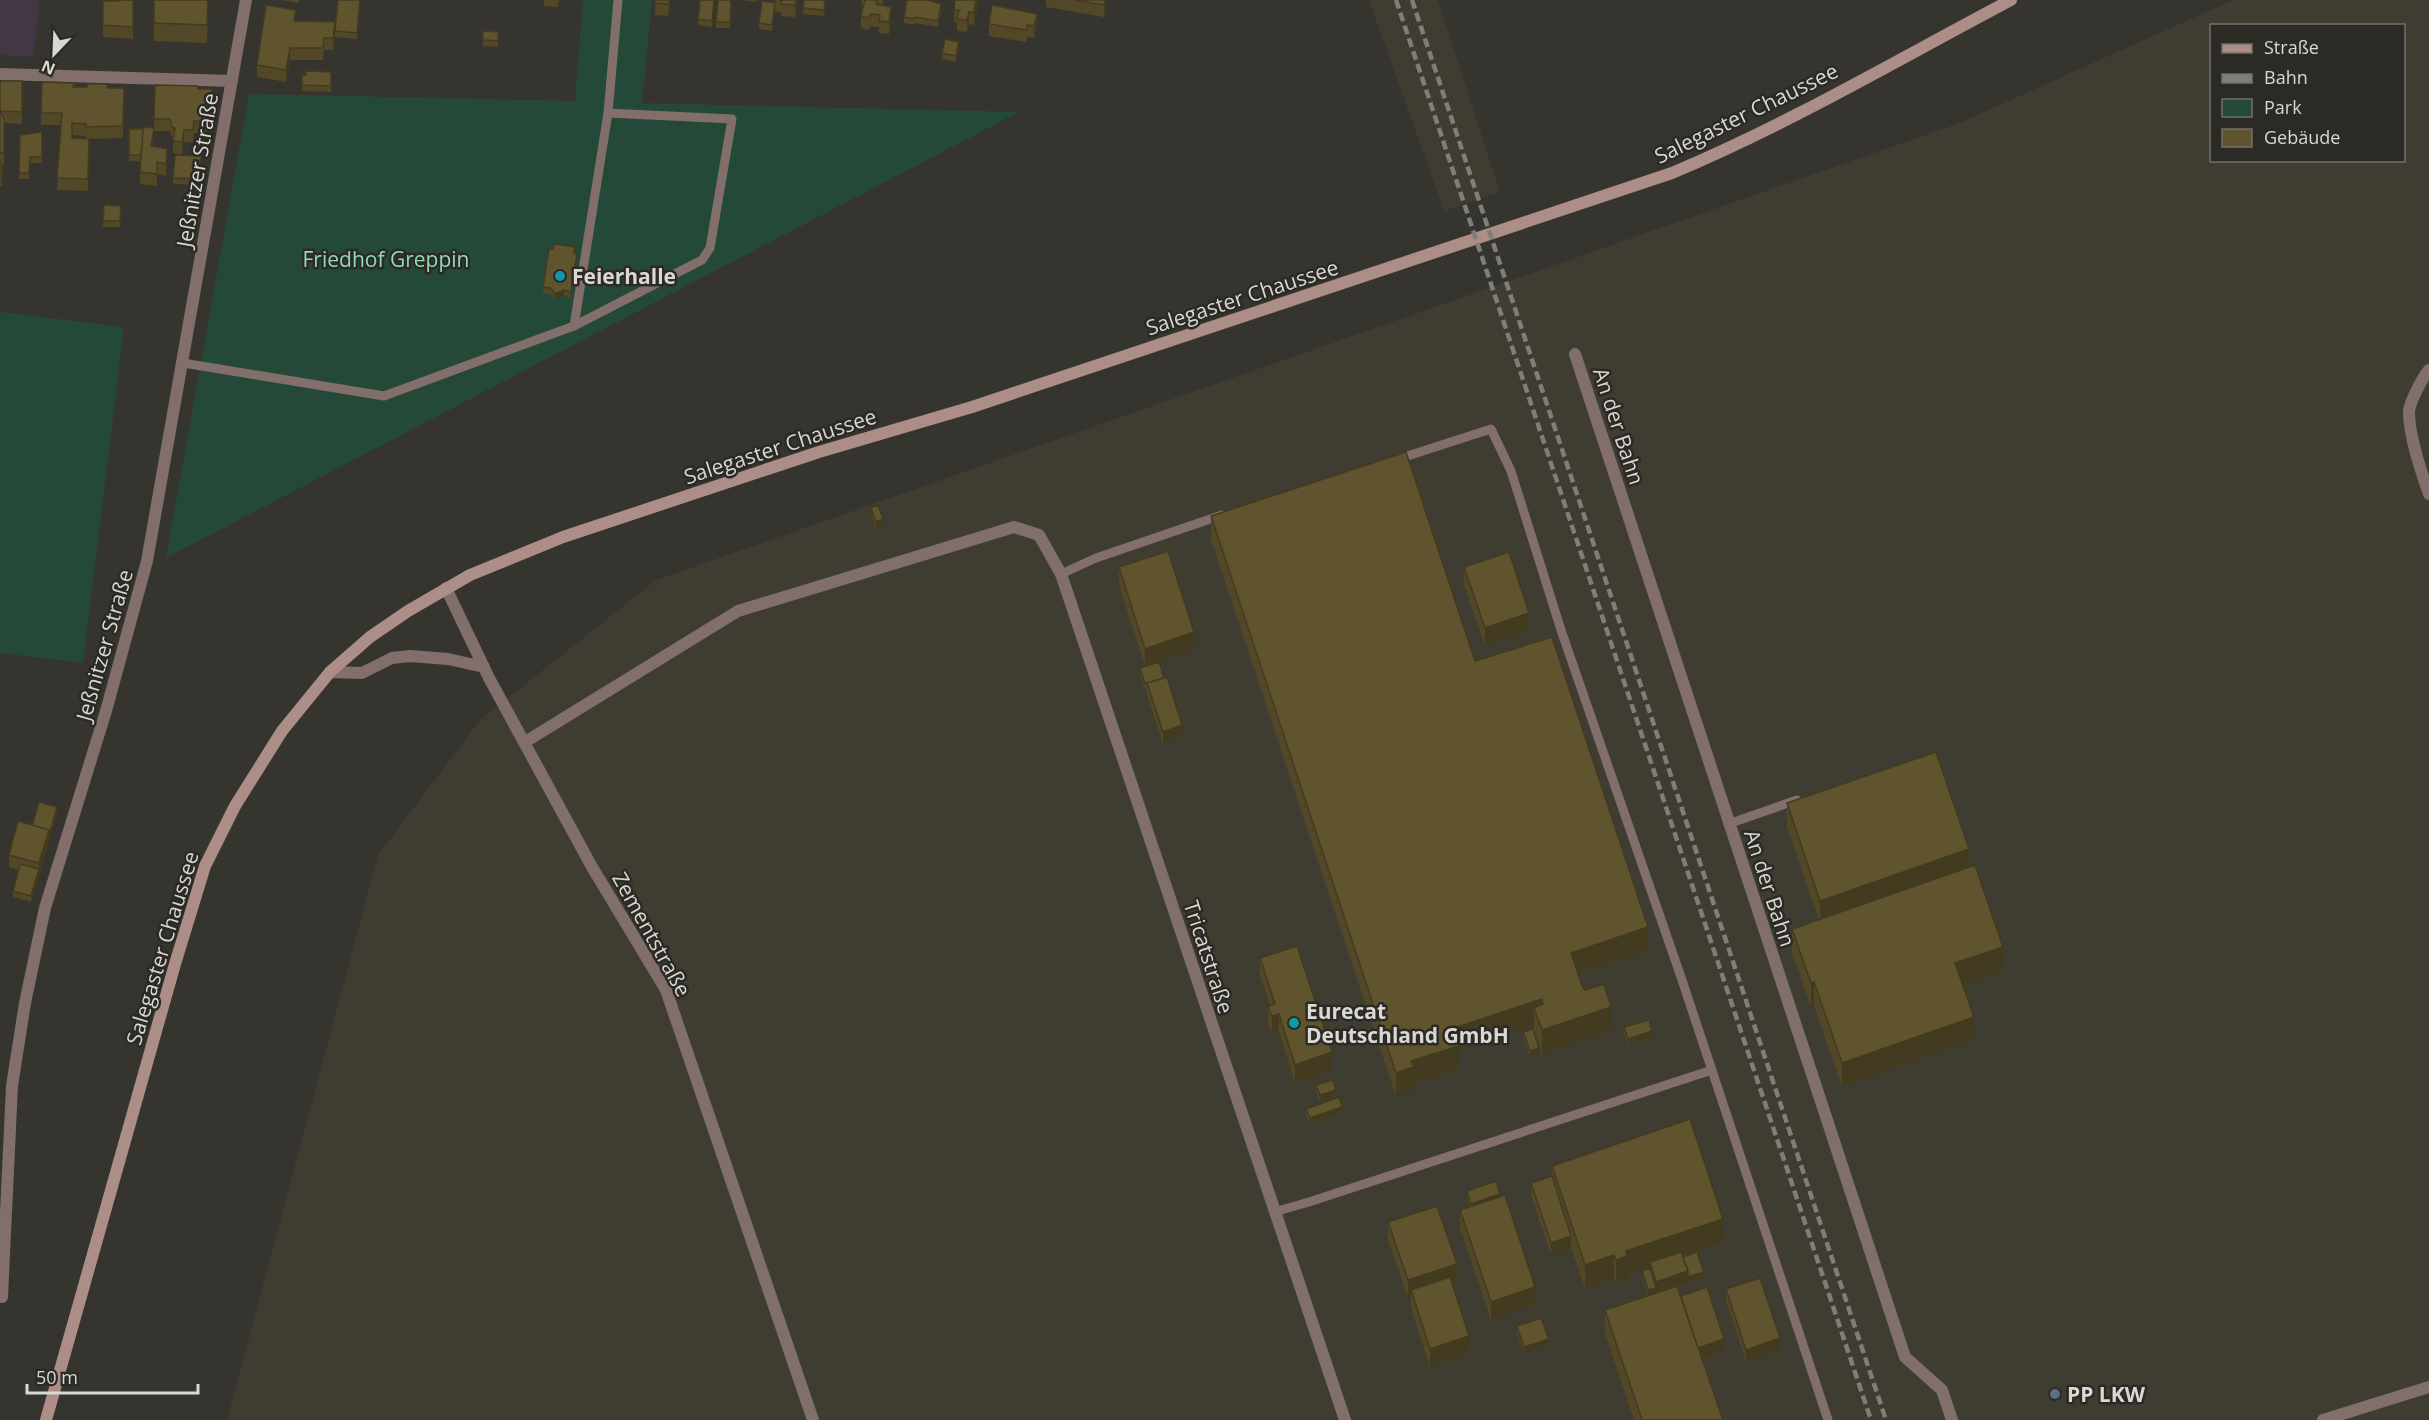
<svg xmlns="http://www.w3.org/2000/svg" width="2429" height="1420" viewBox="0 0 2429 1420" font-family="'Open Sans',sans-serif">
	<rect width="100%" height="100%" fill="#36342f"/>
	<g fill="#3f3c31" fill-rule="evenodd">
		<polygon points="1369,0 1438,0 1500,192 1444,211"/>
		<path d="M2233 0H2429V1420H227L378 855 480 720 656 580 1957 124ZM2212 26H2404V160H2212Z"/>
	</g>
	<polygon fill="#433746" points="0,0 40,0 33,57 0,55"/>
	<g fill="#254939">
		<polygon points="583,0 652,0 642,103 1019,112 166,558 249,94 575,101"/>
		<polygon points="0,312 124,327 83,663 0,653"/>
	</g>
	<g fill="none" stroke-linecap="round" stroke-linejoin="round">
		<g stroke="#826e6a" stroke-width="9">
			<polyline points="574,326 702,260 710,248 732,119 608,113"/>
			<polyline points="183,363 384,396 574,326 608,113 618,0"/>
			<polyline points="1395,460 1491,429 1511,471 1561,630 1682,980 1828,1420"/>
			<polyline points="1061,574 1096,558 1222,515"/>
			<polyline points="1728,824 1797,800"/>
			<polyline points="1274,1212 1309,1202 1712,1070"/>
		</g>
		<g stroke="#826e6a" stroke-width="12">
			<polyline points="0,74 232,81"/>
			<polyline points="1575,354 1905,1357 1942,1390 1952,1420"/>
			<path d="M2429 370C2423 377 2409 403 2409 412 2409 436 2421 471 2429 494"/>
			<polyline points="446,588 489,678 592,867 666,990 813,1420"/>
			<polyline points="330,672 362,673 392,658 410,656 448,659 484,667"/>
			<polyline points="525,742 738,611 1014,527 1039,535 1061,574 1345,1420"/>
			<polyline points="2,1297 12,1086 25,1003 45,908 106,711 147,561 246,0"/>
			<polyline points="2323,1420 2429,1387"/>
		</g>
		<path stroke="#ad8d88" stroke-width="12" d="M46 1420 175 964 205 866 235 806 282 731 330 672 370 637 408 611 470 575 563 537 819 452 972 407 1672 173C1789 124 1899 59 2011 0"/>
		<g stroke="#7f7e7a" stroke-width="4.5" stroke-dasharray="9 4.5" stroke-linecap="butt">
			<polyline points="1396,0 1871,1420"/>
			<polyline points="1412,0 1886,1420"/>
		</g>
	</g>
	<g fill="#524827">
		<polygon points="133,0 133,39 103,37 103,1"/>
		<polygon points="154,0 208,0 207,43 154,41"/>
		<polygon points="281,0 299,0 299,3"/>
		<polygon points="544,0 559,0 558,7 544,6"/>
		<polygon points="655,0 670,0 668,16 655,15"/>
		<polygon points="714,0 712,27 698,25 698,19"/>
		<polygon points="741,0 757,0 756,2"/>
		<polygon points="775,0 798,0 795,17 781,16 781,12 775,11 775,9 772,31 759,29 759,23 775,3"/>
		<polygon points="826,0 824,16 803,14 803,8"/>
		<polygon points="862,0 883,0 883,5 891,19 889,34 879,33 879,27 870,26 869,30 861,28 861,16 863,7 862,6"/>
		<polygon points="955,0 979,0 974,25 969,24 967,32 957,31 957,22 954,22"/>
		<polygon points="1046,0 1107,0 1104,17 1046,7"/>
		<polygon points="732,4 730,28 716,28 716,22"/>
		<polygon points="360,5 357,39 335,37 333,50 324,50 323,60 290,60 286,82 257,77 257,65 296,22 335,22"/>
		<polygon points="941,10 938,27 915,23 914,25 904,23 904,17"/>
		<polygon points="989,24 1037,26 1034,38 1027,37 1026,42 989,36"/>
		<polygon points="483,31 498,32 498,47 483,46"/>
		<polygon points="959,48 956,62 942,59 942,53"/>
		<polygon points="331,72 331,92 302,91 302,75"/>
		<polygon points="0,81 22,81 22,124 4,123 4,165 2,165 2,186 0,186"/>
		<polygon points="42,82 73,87 124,88 123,138 86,139 86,136 72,135 72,138 89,139 88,191 57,190 61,125 41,125"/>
		<polygon points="155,85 198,89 212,101 206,133 194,133 193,142 184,142 182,154 173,153 173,140 170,131 154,131"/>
		<polygon points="129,129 154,140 153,147 167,161 166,176 157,174 157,186 140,184 141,161 129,161"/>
		<polygon points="42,132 42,163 30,163 29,179 19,179 20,135"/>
		<polygon points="201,162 197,185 173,184 173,178"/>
		<polygon points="104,205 121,206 120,227 103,227"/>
		<polygon points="575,253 577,260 571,298 564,296 555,300 551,294 543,293 543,287"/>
		<polygon points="871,508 883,525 876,528 871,514"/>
		<polygon points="1211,516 1475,661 1648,951 1578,974 1582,986 1611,1031 1542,1054 1534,1031 1534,1025 1459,1050 1459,1069 1414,1084 1414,1091 1396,1096 1211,540"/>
		<polygon points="1119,567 1194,650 1145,666 1119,585"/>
		<polygon points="1464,567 1529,631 1485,646 1464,585"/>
		<polygon points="1140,668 1182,737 1163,744 1147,695 1147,690 1145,690 1140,674"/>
		<polygon points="1787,803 1969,867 2003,970 1963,984 1974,1040 1842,1086 1814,1006 1811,1007 1792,953 1792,929 1819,920 1787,827"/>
		<polygon points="57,813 31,902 13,897 13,891 19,870 9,867 9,855 32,826"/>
		<polygon points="1260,958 1332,1070 1295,1083 1279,1032 1272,1034 1268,1024 1268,1006 1270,1005 1260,976"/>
		<polygon points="1624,1027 1652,1037 1628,1045 1624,1033"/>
		<polygon points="1523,1032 1539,1054 1530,1057 1523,1038"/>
		<polygon points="1316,1085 1336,1096 1320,1101 1316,1091"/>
		<polygon points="1306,1109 1342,1113 1310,1124 1306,1115"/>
		<polygon points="1552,1166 1723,1242 1683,1256 1704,1278 1678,1287 1681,1296 1724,1351 1702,1359 1723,1420 1634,1420 1605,1334 1605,1310 1648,1296 1642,1277 1642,1271 1650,1268 1650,1267 1627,1274 1627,1280 1616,1283 1614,1279 1585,1288 1571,1248 1551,1255 1531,1195 1531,1183 1552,1177"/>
		<polygon points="1467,1191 1500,1197 1535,1305 1491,1320 1460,1228 1460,1210 1470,1207 1467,1197"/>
		<polygon points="1388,1222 1457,1282 1452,1283 1469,1354 1430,1367 1411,1308 1411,1297 1408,1298 1388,1240"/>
		<polygon points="1726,1289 1780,1350 1746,1362 1726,1301"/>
		<polygon points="1517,1326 1549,1345 1524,1353 1517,1332"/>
	</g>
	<g fill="#423b20">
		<polygon points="796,0 798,0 798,5 795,17"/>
		<polygon points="976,0 979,0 974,25 974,13"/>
		<polygon points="1105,0 1107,0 1104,17 1104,5"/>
		<polygon points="891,7 891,19 889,34 889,22"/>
		<polygon points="969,12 969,24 967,32 967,20"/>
		<polygon points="1037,14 1037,26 1034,38 1034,26"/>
		<polygon points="335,22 335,37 333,50 333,38"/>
		<polygon points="959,42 959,48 956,62 956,56"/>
		<polygon points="290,48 290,60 286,82 286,70"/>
		<polygon points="212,89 212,101 206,133 206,121"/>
		<polygon points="154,128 154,140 151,158 151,146"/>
		<polygon points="184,130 184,142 182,154 182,142"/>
		<polygon points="201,156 201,162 197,185 197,179"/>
		<polygon points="577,254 577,260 571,298 571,292"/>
		<polygon points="564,290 564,296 555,300 555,294"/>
		<polygon points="883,519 883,525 876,528 876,522"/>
		<polygon points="1529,613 1529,631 1485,646 1485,628"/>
		<polygon points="1194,632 1194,650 1145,666 1145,649"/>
		<polygon points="1182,725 1182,737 1163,744 1163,732"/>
		<polygon points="57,807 57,813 31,902 31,896 39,869 39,863 49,830"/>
		<polygon points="1969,849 1969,872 1820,924 1820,901"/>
		<polygon points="1648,927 1648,951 1571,976 1571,953"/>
		<polygon points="2003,947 2003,970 1955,987 1955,963"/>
		<polygon points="1814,982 1814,1006 1811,1007 1811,983"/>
		<polygon points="1542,999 1542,1023 1534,1008 1534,1025 1459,1050 1459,1069 1414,1084 1414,1091 1396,1096 1396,1073 1454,1028"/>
		<polygon points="1611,1007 1611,1031 1542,1054 1542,1030"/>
		<polygon points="1279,1014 1279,1032 1272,1034 1272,1016"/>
		<polygon points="1974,1017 1974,1040 1842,1086 1842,1063"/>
		<polygon points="1652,1031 1652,1037 1628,1045 1628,1039"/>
		<polygon points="1539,1048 1539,1054 1530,1057 1530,1051"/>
		<polygon points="1332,1052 1332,1070 1295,1083 1295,1065"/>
		<polygon points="1336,1090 1336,1096 1320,1101 1320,1095"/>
		<polygon points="1342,1107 1342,1113 1310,1124 1310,1118"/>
		<polygon points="1500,1194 1500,1200 1471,1210 1471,1204"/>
		<polygon points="1723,1219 1723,1242 1651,1266 1650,1262 1650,1267 1627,1274 1627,1280 1616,1283 1616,1260 1626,1251"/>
		<polygon points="1571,1236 1571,1248 1551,1255 1551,1243"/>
		<polygon points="1614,1255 1614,1279 1585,1288 1585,1265"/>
		<polygon points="1457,1264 1457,1282 1419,1294 1411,1290 1411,1297 1408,1298 1408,1280"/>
		<polygon points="1688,1271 1704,1272 1704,1278 1648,1296 1648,1290 1656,1288 1656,1282"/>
		<polygon points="1535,1287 1535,1305 1491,1320 1491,1302"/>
		<polygon points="1469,1336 1469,1354 1430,1367 1430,1349"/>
		<polygon points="1780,1338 1780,1350 1746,1362 1746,1350"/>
		<polygon points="1549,1339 1549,1345 1524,1353 1524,1347"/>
		<polygon points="1724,1339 1724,1351 1695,1361 1695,1349"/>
	</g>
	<g fill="#5f542d" stroke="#423b20" stroke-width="1.5">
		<polygon points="118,0 133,0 133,27 103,25 103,1 118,1"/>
		<polygon points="154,0 208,0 207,25 154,23"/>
		<polygon points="338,0 360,0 357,33 335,31"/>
		<polygon points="655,0 669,0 668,4 655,3"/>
		<polygon points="700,0 714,0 712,21 698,19"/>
		<polygon points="718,0 731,0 730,22 716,22"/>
		<polygon points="779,0 796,0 795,5 781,4 782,0"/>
		<polygon points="804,0 825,0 824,10 803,8"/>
		<polygon points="865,0 877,0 876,4 891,7 889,22 879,21 880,15 870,14 869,18 861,16"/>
		<polygon points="907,0 927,0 941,4 938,21 915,17 914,19 904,17"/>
		<polygon points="955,0 976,0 974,13 969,12 967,20 957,19 959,10 954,10"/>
		<polygon points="1075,0 1105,0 1104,5"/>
		<polygon points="762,1 775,3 772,25 759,23"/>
		<polygon points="266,5 296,10 294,21 335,22 333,38 324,38 323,48 290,48 286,70 257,65"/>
		<polygon points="992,5 1037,14 1034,26 1027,25 1026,30 989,24"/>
		<polygon points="483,31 498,32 498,41 483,40"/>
		<polygon points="945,39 959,42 956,56 942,53"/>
		<polygon points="306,71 331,72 331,86 302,85 302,75 306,75"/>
		<polygon points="0,81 22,81 22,112 0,111 4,119 4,153 0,153"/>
		<polygon points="42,82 74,83 73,87 87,87 87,84 107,84 107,88 124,88 123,126 86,127 86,124 72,123 72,138 89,139 88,179 57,178 62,113 41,113"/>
		<polygon points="155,85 198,86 198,89 212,89 206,121 194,121 193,130 184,130 182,142 173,141 175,128 172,127 170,119 154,119"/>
		<polygon points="143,127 154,128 151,146 167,149 166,164 157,162 157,174 140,172"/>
		<polygon points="129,129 143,129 141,155 129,155"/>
		<polygon points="42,132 42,157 30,157 29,173 19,173 20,135"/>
		<polygon points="175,155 201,156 197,179 173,178"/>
		<rect x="0" y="163" width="2" height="17"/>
		<polygon points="104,205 121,206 120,221 103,221"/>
		<polygon points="554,244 575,247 574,253 577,254 571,292 564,290 555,294 551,288 543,287 549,249 553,249"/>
		<polygon points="1406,452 1475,661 1552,637 1648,927 1571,953 1582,986 1585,990 1604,984 1611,1007 1542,1030 1534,1008 1543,1004 1542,999 1454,1028 1459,1046 1411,1061 1414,1067 1396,1073 1211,516"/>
		<polygon points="878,505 883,519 876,522 871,508"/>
		<polygon points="1168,551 1194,632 1145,649 1119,567"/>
		<polygon points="1509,552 1529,613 1485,628 1464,567"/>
		<polygon points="1159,662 1164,678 1145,684 1140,668"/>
		<polygon points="1167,677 1182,725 1163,732 1147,683"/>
		<polygon points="1936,752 1969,849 1820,901 1787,803"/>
		<polygon points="39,802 57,807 49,836 49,830 32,826"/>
		<polygon points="18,821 49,830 39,863 9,855"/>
		<polygon points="20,864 39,869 31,896 13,891"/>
		<polygon points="1975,865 2003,947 1955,963 1974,1017 1842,1063 1814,982 1811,983 1792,929"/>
		<polygon points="1297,946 1332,1052 1295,1065 1279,1014 1272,1016 1268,1006 1275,1004 1260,958"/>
		<polygon points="1649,1020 1652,1031 1628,1039 1624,1027"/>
		<polygon points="1533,1029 1539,1048 1530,1051 1523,1032"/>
		<polygon points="1333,1080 1336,1090 1320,1095 1316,1085"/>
		<polygon points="1339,1097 1342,1107 1310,1118 1306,1109"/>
		<polygon points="1690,1119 1723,1219 1626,1251 1627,1256 1616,1260 1614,1255 1585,1265 1552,1166"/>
		<polygon points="1552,1176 1571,1236 1551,1243 1531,1183"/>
		<polygon points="1496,1181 1500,1194 1471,1204 1467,1191"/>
		<polygon points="1505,1195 1535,1287 1491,1302 1460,1210"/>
		<polygon points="1437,1206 1457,1264 1408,1280 1388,1222"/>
		<polygon points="1681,1252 1688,1271 1656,1282 1650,1262"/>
		<polygon points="1697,1252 1704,1272 1688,1277 1688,1271 1683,1257"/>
		<polygon points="1650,1268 1656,1288 1648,1290 1642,1271"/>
		<polygon points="1450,1277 1469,1336 1430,1349 1411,1290"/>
		<polygon points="1760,1278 1780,1338 1746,1350 1726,1289"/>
		<polygon points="1677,1286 1723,1420 1642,1420 1605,1310"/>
		<polygon points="1707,1287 1724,1339 1698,1348 1681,1296"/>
		<polygon points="1541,1318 1549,1339 1524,1347 1517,1326"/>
	</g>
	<g fill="#0f9aa8" stroke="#2c2a25" stroke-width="2">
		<circle cx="560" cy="276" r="6"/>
		<circle cx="1294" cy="1023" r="6"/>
	</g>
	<circle fill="#5c6f8a" stroke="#2c2a25" stroke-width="2" cx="2055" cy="1394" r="6"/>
	<g text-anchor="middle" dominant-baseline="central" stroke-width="5" stroke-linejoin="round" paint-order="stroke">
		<g font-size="21" fill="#d9d8d5" stroke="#2c2a25">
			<text transform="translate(1746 113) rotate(-26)">Salegaster Chaussee</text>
			<text transform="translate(197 170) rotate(-80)">Jeßnitzer Straße</text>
			<text transform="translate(1242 297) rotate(-18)">Salegaster Chaussee</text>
			<text transform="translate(1619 426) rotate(72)">An der Bahn</text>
			<text transform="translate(780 446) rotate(-18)">Salegaster Chaussee</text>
			<text transform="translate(104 645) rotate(-74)">Jeßnitzer Straße</text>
			<text transform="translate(1770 888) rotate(72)">An der Bahn</text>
			<text transform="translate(652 934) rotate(61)">Zementstraße</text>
			<text transform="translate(162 948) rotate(-73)">Salegaster Chaussee</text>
			<text transform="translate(1209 957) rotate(72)">Tricatstraße</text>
		</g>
		<g font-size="21" fill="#91dab8" stroke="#2c2a25">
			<text x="386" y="259">Friedhof Greppin</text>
		</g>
		<g font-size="21" font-weight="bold" fill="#d9d8d5" stroke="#2c2a25" text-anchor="start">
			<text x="572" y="276">Feierhalle</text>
			<text x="1306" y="1011">Eurecat<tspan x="1306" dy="24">Deutschland GmbH</tspan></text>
			<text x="2067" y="1394">PP LKW</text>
		</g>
	</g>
	<rect x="2210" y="24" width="195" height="138" fill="#2c2a25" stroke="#71706b" stroke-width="1.5"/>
	<rect x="2222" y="44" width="30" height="9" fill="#ad8d88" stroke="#71706b" stroke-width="1.5"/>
	<text x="2264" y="54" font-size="18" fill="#d9d8d5">Straße</text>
	<rect x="2222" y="74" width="30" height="9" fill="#7f7e7a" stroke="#71706b" stroke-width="1.5"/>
	<text x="2264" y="84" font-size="18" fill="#d9d8d5">Bahn</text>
	<rect x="2222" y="99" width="30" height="18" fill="#254939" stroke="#71706b" stroke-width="1.5"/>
	<text x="2264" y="114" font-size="18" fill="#d9d8d5">Park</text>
	<rect x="2222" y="129" width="30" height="18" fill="#5f542d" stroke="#71706b" stroke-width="1.5"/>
	<text x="2264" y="144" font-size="18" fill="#d9d8d5">Gebäude</text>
	<g transform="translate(54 54) rotate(203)" stroke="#2c2a25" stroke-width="4.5" paint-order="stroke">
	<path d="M0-4.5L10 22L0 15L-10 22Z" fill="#d9d8d5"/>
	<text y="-9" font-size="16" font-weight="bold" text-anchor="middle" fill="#d9d8d5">N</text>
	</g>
	<path d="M27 1384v9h171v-9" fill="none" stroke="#d9d8d5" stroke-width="3"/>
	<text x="36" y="1384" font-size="18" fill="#d9d8d5" stroke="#2c2a25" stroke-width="4.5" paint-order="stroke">50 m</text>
</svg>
